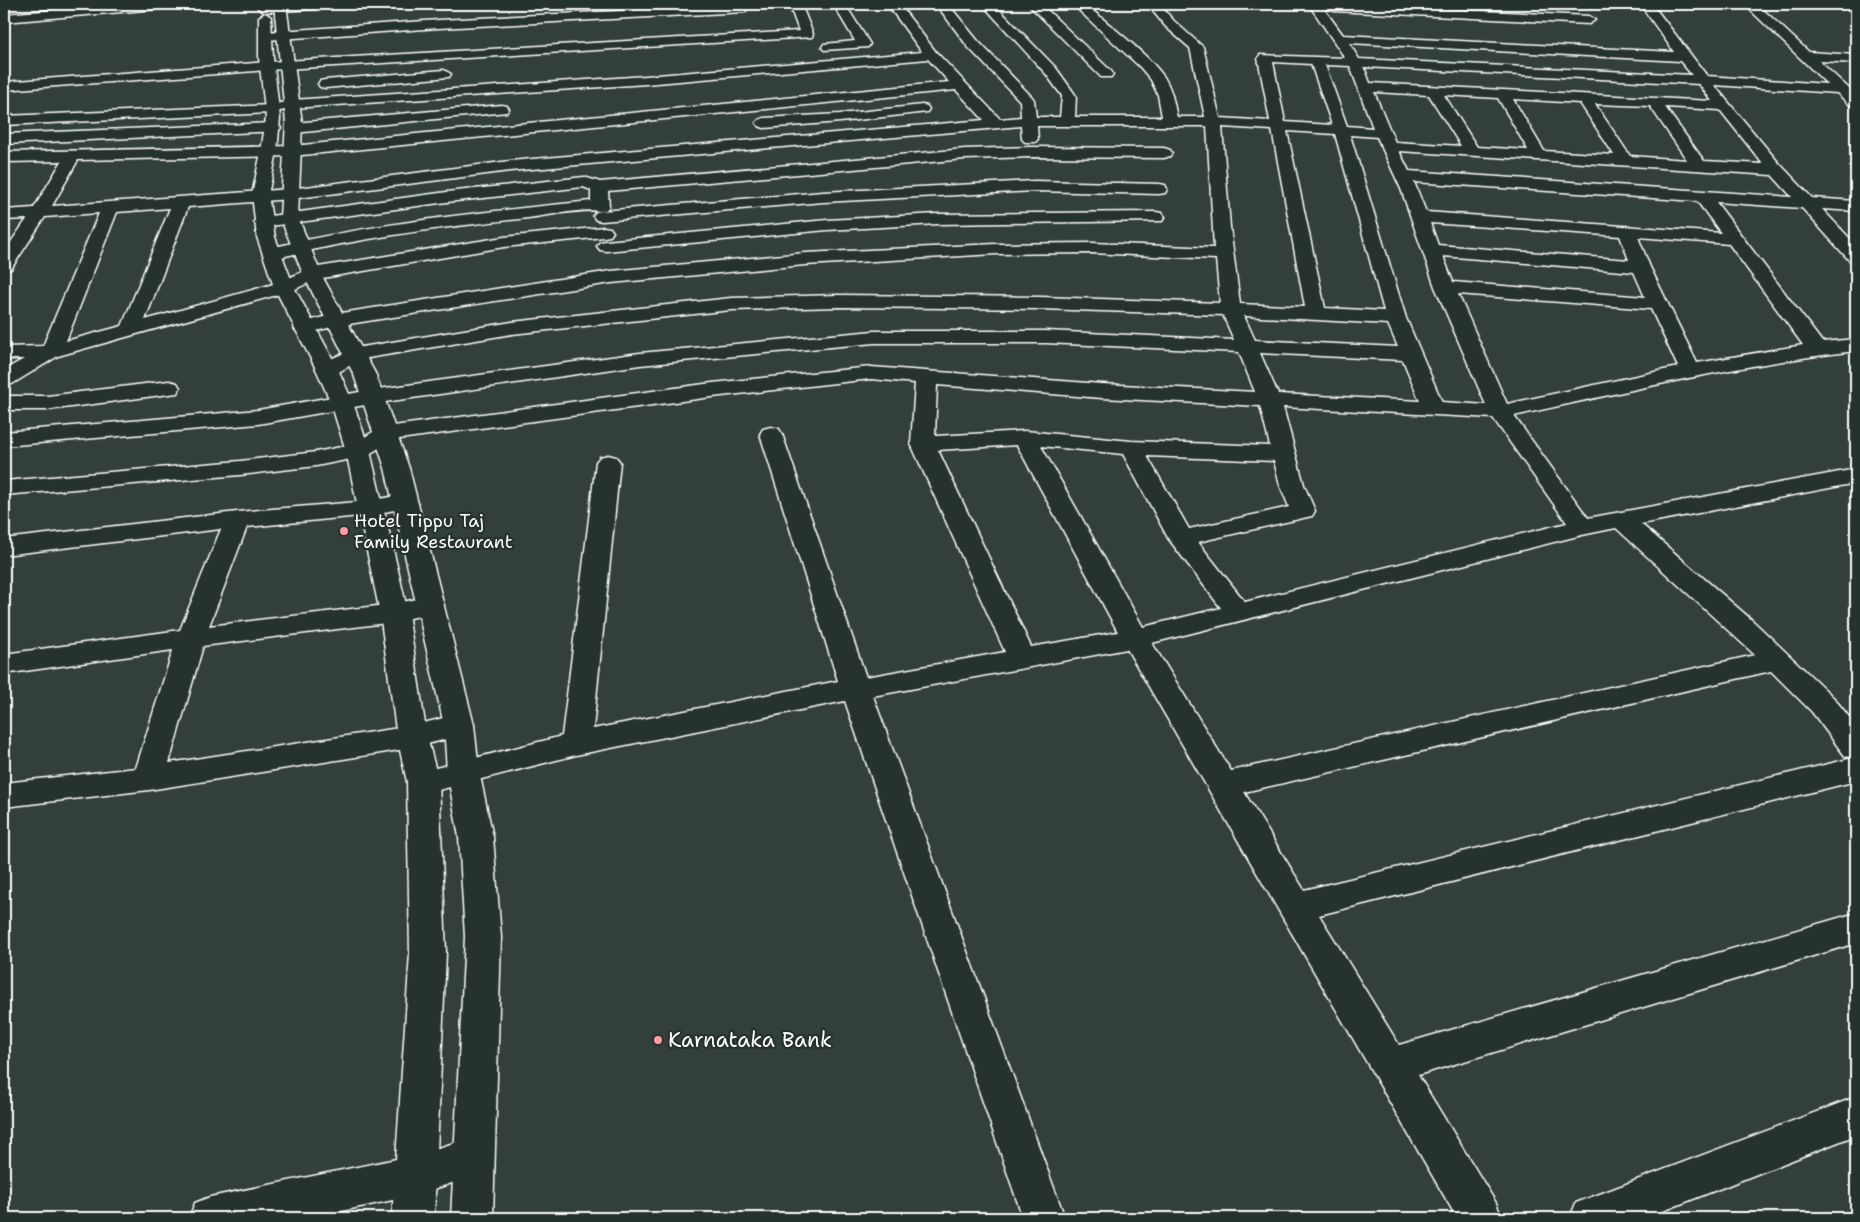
<svg xmlns="http://www.w3.org/2000/svg" width="1860" height="1222" viewBox="0 0 1860 1222" font-family="'Shantell Sans',sans-serif">
	<rect width="100%" height="100%" fill="#333f3a"/>
	<filter id="ink" filterUnits="userSpaceOnUse"><feTurbulence type="fractalNoise" baseFrequency=".02" numOctaves="2"/><feDisplacementMap in="SourceGraphic" scale="10" xChannelSelector="R" yChannelSelector="G"/><feConvolveMatrix kernelMatrix="1 2 1 2 8 2 1 2 1" color-interpolation-filters="sRGB"/></filter>
	<g filter="url(#ink)">
		<g fill="none" stroke-linecap="round" stroke-linejoin="round">
			<g stroke="#fff" stroke-width="3">
				<g id="minor">
					<polygon points="129,4 175,4 169,8 4,22 4,14"/>
					<polygon points="274,4 337,4 331,8 264,12 258,8 260,5"/>
					<polygon points="789,4 801,4 813,34 812,37 268,70 4,90 4,82 268,62 799,31"/>
					<polygon points="833,4 845,4 870,44 868,47 824,50 822,47 824,44 855,41"/>
					<path d="M887 4H899L936 52 1000 119 1021 117 1020 101 968 47 936 4H948L978 41 1032 97 1034 100 1036 117H1060L1062 96 1046 74 982 4H994L1056 68 1074 93 1076 96 1075 117H1162L1158 95 1151 80 1140 67 1072 4H1085C1108 24 1147 53 1164 77 1172 89 1174 104 1177 117H1205L1190 48 1166 27 1147 4H1159L1174 21 1203 47 1220 118 1270 121 1258 58 1260 55 1345 58 1312 9V4H1324V9L1343 35 1674 52 1640 4H1652L1707 76 1827 84 1744 4H1757L1809 52 1856 55V63L1819 61 1856 95V107L1851 106 1837 93 1714 85 1778 162 1812 198 1856 201V211L1822 209 1856 245V262L1849 260 1802 208 1716 202 1822 342 1856 339V351C1741 364 1627 391 1514 416L1588 518 1856 469V483L1641 524 1753 621 1834 698 1856 726V781L1319 915 1399 1045 1856 913V943L1418 1075 1496 1203 1502 1218H1457L1127 649 873 696 1065 1218H1023L845 701 576 755 423 794 412 790 407 782 412 774 562 736 596 462 600 457 608 455 616 457 620 462 593 729 838 681 760 434 763 429 771 427 779 429 782 434 866 677 1005 652 911 444 915 383 871 379 712 397 392 440 366 456 316 466 240 475 4 495V481L240 461 316 452 351 445 378 429 386 427 712 383 871 367 1102 384 1255 392 1239 352 1046 343H874L640 365 371 404 258 424 4 446V432L258 410 371 390 640 353 874 331H1046L1234 340 1223 315 1041 309 838 307 731 310 512 334 362 359 335 374 327 375 319 374 316 369 319 364 356 348 512 322 731 298 838 295 1041 297 1220 303 1216 259 1092 253 996 254 805 265 611 283 336 326 304 334 297 332 294 328 297 324 335 314 611 271 805 253 996 244 1092 243 1214 248 1207 126H1037L1038 139 1035 142H1025L1022 139 1021 126 510 171 290 199 188 207 145 320 277 283 312 268 504 237 604 227 610 228 613 232 610 236 604 237 504 247 317 279 291 291 58 356 12 384 4 385V370L24 359H4V347L43 346 99 213 45 217 11 269 4 271V252L27 219 4 220V210L34 208 62 161 4 162V152L292 146 949 82 928 59 646 84 293 108 272 113 4 125V116L272 105 293 100 646 76 922 52ZM1349 43 1680 61 1692 75 1359 59ZM1273 62 1311 64 1332 125 1285 122ZM1325 65 1350 66 1373 128 1347 126ZM1364 67 1699 84 1712 101 1370 83ZM956 90 984 120 510 161 290 189 52 206 78 160 292 156ZM1374 92 1429 95 1461 146 1395 142ZM1444 95 1498 98 1528 150 1477 147ZM1513 99 1580 103 1614 155 1544 151ZM1595 104 1650 106 1687 160 1630 156ZM1665 107 1720 110 1763 164 1704 161ZM1222 127 1272 130 1305 307 1240 304 1230 227ZM1287 131 1335 134 1384 311 1325 308ZM1350 135 1377 137 1401 189 1435 287 1486 405 1442 402 1406 318ZM1399 151 1772 175 1792 197 1409 171ZM1414 182 1697 201 1721 233 1426 212ZM170 208 122 326 66 341 117 212ZM1430 223 1620 236 1629 260 1438 245ZM1638 237 1729 244 1803 345 1697 363 1650 267ZM1443 256 1634 272 1645 297 1453 282ZM1458 294 1651 309 1678 367 1507 404ZM1244 316 1388 324 1398 347 1255 340ZM1260 353 1403 360 1420 401 1278 394ZM937 385 1102 398 1260 406 1270 446 1131 441 1025 431 935 436ZM1283 407 1493 418 1567 523 1245 602 1198 542 1312 516 1315 511 1304 485ZM1017 445 1118 632 1031 647 938 450ZM1041 446 1123 454 1168 538 1221 608 1143 627ZM1147 456 1274 461 1280 485 1289 507 1189 529ZM1616 528 1755 655 1231 771 1152 643 1582 535ZM1771 671 1812 712 1845 756 1853 758 1304 890 1244 792Z"/>
					<polygon points="1028,4 1041,4 1111,71 1113,74 1111,77 1101,77"/>
					<polygon points="1330,4 1589,16 1595,20 1589,24 1334,11 1328,7"/>
					<polygon points="741,5 745,6 747,9 745,12 439,28 266,40 260,36 266,32 439,20"/>
					<polygon points="444,70 451,74 449,77 325,88 320,87 318,84 320,81 325,80"/>
					<polygon points="502,105 507,106 509,109 507,112 294,133 289,131 286,128 289,125 294,123"/>
					<polygon points="922,105 927,106 929,109 927,112 840,122 764,128 759,126 756,123 759,120 764,118 840,114"/>
					<polygon points="273,123 278,125 281,128 278,131 4,144 4,134"/>
					<path d="M1031 147 1164 148 1170 150 1172 153 1170 156 1164 158 1031 157 965 159 608 191 609 206 606 210 600 211C582 208 547 216 528 218 442 227 357 238 273 259L266 257 264 253 266 249C373 223 482 212 591 201V190L583 187 447 202 263 227 257 226 254 222 257 218 263 217 447 192 584 177 600 182 965 149Z"/>
					<polygon points="1035,181 1159,184 1165,185 1167,189 1165,193 1159,194 1035,191 823,202 602,221 596,220 593,216 596,212 602,211 823,192"/>
					<polygon points="1156,212 1162,213 1165,217 1162,221 938,224 827,230 606,251 600,250 597,246 600,242 606,241 827,220 938,214"/>
					<polygon points="169,381 177,383 180,388 177,393 48,410 4,410 4,396 48,396"/>
					<polygon points="405,494 414,496 417,501 414,506 370,515 247,527 209,626 394,604 430,596 440,599 444,605 440,611 394,622 203,646 169,763 412,726 459,714 470,717 474,725 470,733 412,748 149,790 4,807 4,783 136,768 173,650 4,674 4,654 180,630 221,529 4,555 4,539 237,512 370,501"/>
					<polygon points="1856,1097 1856,1135 1645,1218 1570,1218 1576,1203"/>
					<polygon points="473,1137 488,1143 494,1157 488,1171 416,1195 309,1218 189,1218 195,1203 210,1197 416,1155"/>
				</g>
			</g>
			<g stroke="#fff" stroke-width="3">
				<g id="major">
					<polygon points="274,4 286,4 302,123 298,217 321,274 376,375 409,468 474,725 479,771 493,837 501,937 493,1218 451,1218 465,937 459,837 447,771 444,725 385,468 354,375 303,274 280,217 286,123"/>
					<polygon points="265,13 271,17 273,58 280,118 277,152 268,195 275,237 294,287 338,369 353,403 370,451 408,613 427,737 439,782 446,953 434,1218 392,1218 410,953 407,782 397,737 380,613 346,451 331,403 316,369 274,287 257,237 252,195 261,152 266,118 259,58 259,17"/>
				</g>
			</g>
			<use href="#minor" fill="#26332d" fill-rule="evenodd"/>
			<use href="#major" fill="#26332d" fill-rule="evenodd"/>
		</g>
	</g>
	<g fill="#ff9aa2" stroke="#26332d" stroke-width="2">
		<circle cx="344" cy="531" r="5"/>
		<circle cx="658" cy="1040" r="5"/>
	</g>
	<g text-anchor="middle" dominant-baseline="central" stroke-width="4.5" stroke-linejoin="round" paint-order="stroke">
		<g font-size="18" fill="#fff" stroke="#26332d" text-anchor="start">
			<text x="354" y="521">Hotel Tippu Taj<tspan x="354" dy="21">Family Restaurant</tspan></text>
		</g>
		<g font-size="21" fill="#fff" stroke="#26332d" text-anchor="start">
			<text x="668" y="1040">Karnataka Bank</text>
		</g>
	</g>
	<rect width="1860" height="1222" fill="none" stroke="#26332d" stroke-width="20"/>
	<rect x="10" y="10" width="1840" height="1202" fill="none" stroke="#fff" stroke-width="2" filter="url(#ink)"/>
</svg>
